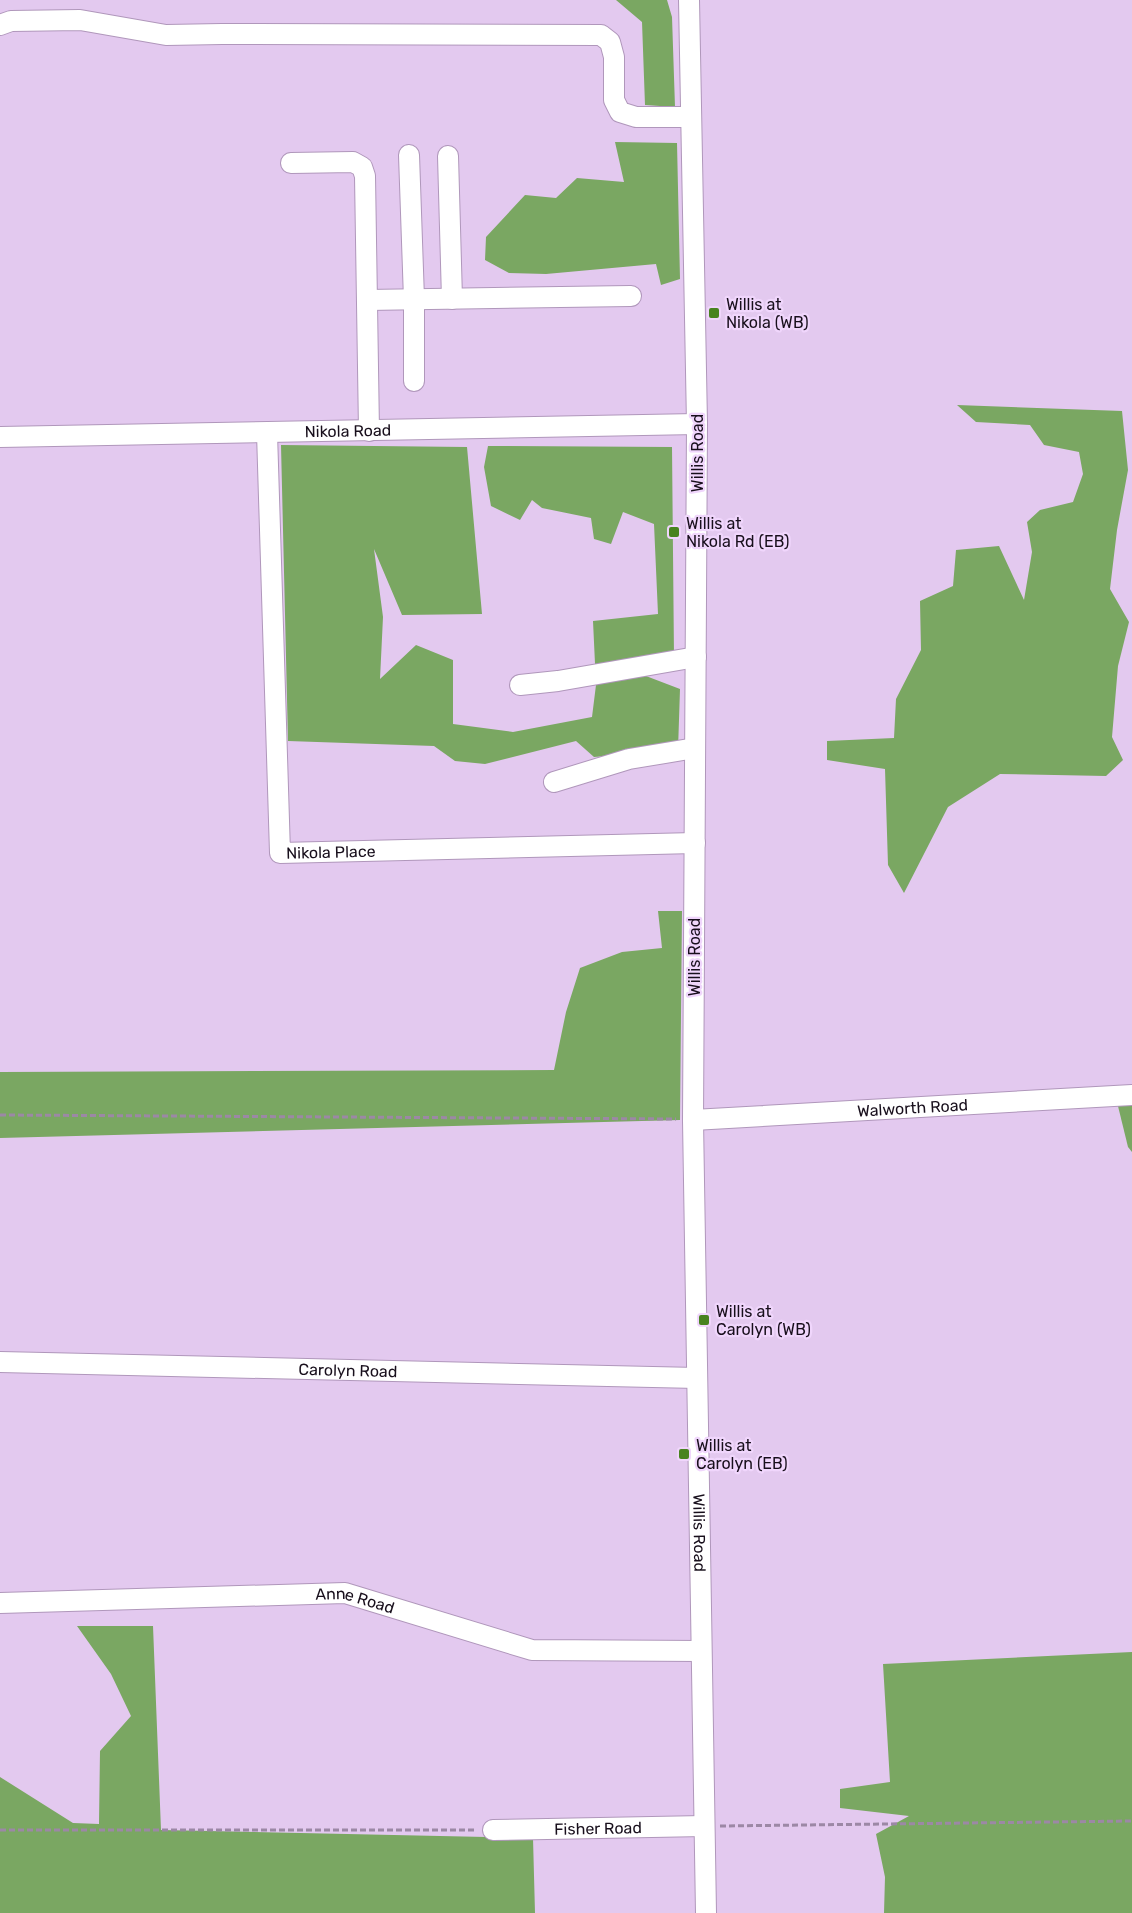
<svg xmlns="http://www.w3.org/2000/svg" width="1132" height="1913" viewBox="0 0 1132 1913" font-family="Rubik,sans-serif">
	<rect width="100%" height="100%" fill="#e3c9ef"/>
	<g fill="#7aa762">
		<polygon points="616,0 667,0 672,17 675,107 645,105 642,22"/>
		<polygon points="615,142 677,143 680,279 661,285 656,264 546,274 509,273 485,260 486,237 525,195 556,198 577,178 624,182"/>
		<polygon points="957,405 1122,411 1128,470 1117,530 1110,589 1129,622 1118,666 1112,737 1123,760 1106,776 1000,774 948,807 904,893 888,865 885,769 827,760 827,741 894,738 896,699 921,650 920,601 953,586 956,550 999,546 1024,600 1032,552 1027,522 1040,510 1073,502 1083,474 1079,452 1044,445 1030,425 976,422"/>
		<polygon points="281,445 467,447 482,614 402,615 374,549 383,617 380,679 416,645 453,660 453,724 513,732 592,717 596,685 593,621 658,614 654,524 623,512 611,544 594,539 591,518 542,508 532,500 520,520 491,506 484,467 488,446 672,447 674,656 625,668 680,689 678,750 594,757 576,741 485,764 455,761 434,746 288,741"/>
		<polygon points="658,911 682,911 680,1120 0,1138 0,1072 554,1070 566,1012 580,968 622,952 662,948"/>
		<polygon points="1117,1102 1132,1102 1132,1152 1128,1147"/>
		<polygon points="77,1626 153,1626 161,1830 533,1838 535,1913 0,1913 0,1777 73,1823 99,1824 100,1751 131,1716 111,1674"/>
		<polygon points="1132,1652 1132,1913 884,1913 885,1877 876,1834 909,1816 840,1808 840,1789 890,1782 883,1664"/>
	</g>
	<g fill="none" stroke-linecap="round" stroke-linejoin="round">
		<g stroke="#b097bb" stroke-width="22">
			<g id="minor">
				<path id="s1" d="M689 0 697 424 693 1120 706 1913"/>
				<polyline points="0,25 11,21 80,20 166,35 222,34 601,35 610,42 614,57 614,100 620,112 636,117 691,117"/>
				<polyline points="409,155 414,299 414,381"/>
				<polyline points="448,156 452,299"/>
				<polyline points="291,163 353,162 362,167 365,176 369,431"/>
				<polyline points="367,300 631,296"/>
				<path id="s2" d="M267 433 280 853 695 843"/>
				<path id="s3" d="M0 437 697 424"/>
				<polyline points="520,685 558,681 696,657"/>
				<polyline points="554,782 629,759 695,748"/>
				<path id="s4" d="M693 1120 1132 1095"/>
				<path id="s5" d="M0 1362 697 1378"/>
				<path id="s6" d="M0 1603 345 1593 532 1650 701 1651"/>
				<path id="s7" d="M493 1830 704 1826"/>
			</g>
		</g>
		<g stroke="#9c88a5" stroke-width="3" stroke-dasharray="6 3" stroke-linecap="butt">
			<polyline points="0,1115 676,1119"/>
			<polyline points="720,1826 1132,1821"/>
			<polyline points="0,1830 476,1830"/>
		</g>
		<use href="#minor" stroke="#fff" stroke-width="20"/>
	</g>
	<g fill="#48831f" stroke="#f0d6fc" stroke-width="2">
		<rect x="708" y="307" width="12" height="12" rx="3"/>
		<rect x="668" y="526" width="12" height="12" rx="3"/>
		<rect x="698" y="1314" width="12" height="12" rx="3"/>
		<rect x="678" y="1448" width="12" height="12" rx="3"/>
	</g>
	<g text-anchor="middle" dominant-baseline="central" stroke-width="4.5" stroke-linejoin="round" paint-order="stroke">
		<g font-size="16" fill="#180f1c" stroke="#f0d6fc" text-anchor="start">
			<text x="726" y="304">Willis at<tspan x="726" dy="18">Nikola (WB)</tspan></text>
			<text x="686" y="523">Willis at<tspan x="686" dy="18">Nikola Rd (EB)</tspan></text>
			<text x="716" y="1311">Willis at<tspan x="716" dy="18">Carolyn (WB)</tspan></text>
			<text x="696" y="1445">Willis at<tspan x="696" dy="18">Carolyn (EB)</tspan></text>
		</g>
		<g font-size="16" fill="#180f1c" stroke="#f0d6fc">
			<text stroke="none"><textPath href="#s3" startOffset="348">Nikola Road</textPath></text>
			<text transform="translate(697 453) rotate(-90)">Willis Road</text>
			<text stroke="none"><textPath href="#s2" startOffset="471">Nikola Place</textPath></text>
			<text transform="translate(694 957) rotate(-90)">Willis Road</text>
			<text stroke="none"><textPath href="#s4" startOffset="220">Walworth Road</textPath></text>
			<text stroke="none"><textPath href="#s5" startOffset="348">Carolyn Road</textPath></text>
			<text stroke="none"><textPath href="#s1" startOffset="1533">Willis Road</textPath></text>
			<text stroke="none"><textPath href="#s6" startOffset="356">Anne Road</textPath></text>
			<text stroke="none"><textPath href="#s7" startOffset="105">Fisher Road</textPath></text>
		</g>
	</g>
</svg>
